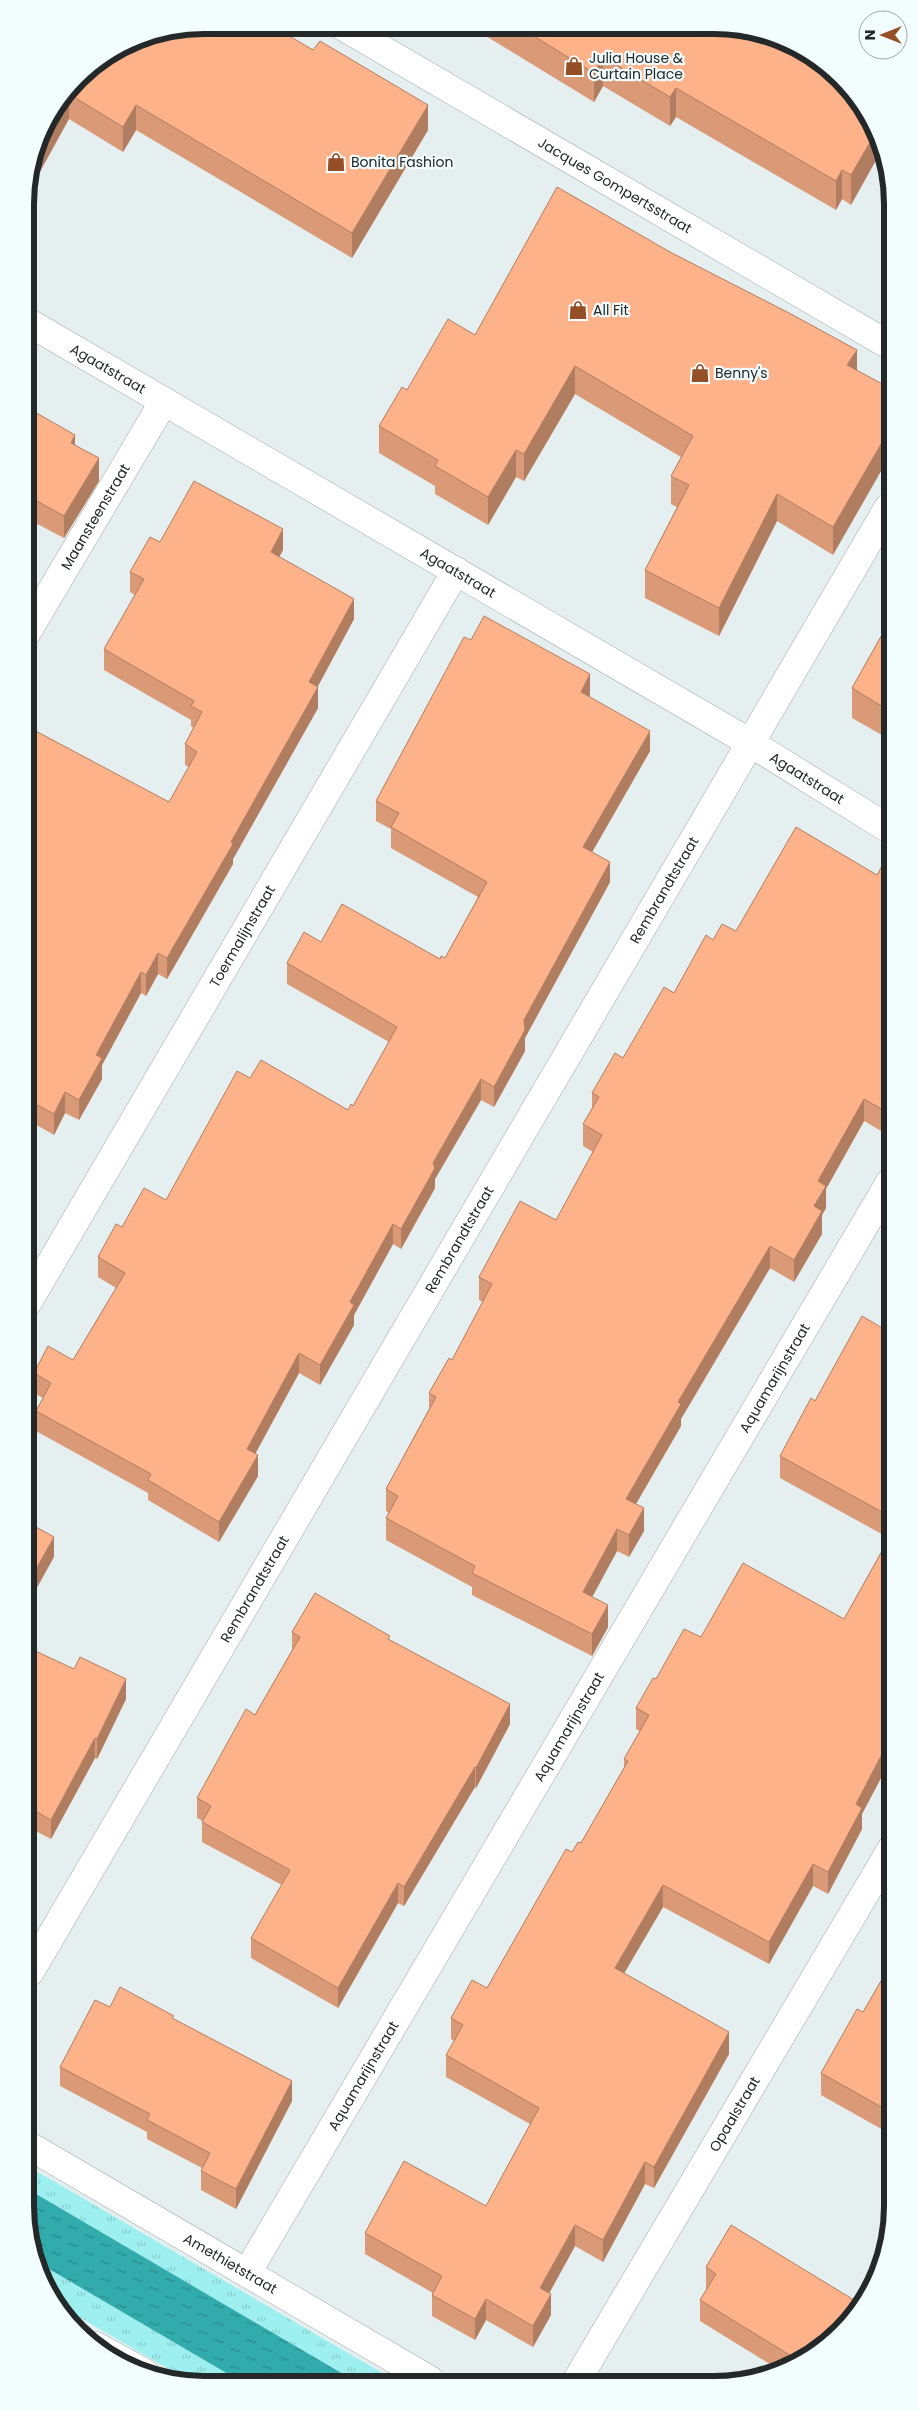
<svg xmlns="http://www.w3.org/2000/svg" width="918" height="2410" viewBox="0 0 918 2410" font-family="Poppins,sans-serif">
	<defs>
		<pattern id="grass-tufts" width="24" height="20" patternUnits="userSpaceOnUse" patternTransform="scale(1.25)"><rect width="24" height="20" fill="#9eefef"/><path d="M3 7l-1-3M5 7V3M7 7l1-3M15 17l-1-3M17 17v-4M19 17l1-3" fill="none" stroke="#88cdcd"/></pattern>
		<pattern id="water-ripples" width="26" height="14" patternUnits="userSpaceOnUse" patternTransform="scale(1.25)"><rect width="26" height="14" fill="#31abac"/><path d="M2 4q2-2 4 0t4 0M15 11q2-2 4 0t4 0" fill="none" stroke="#298b8c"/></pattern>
	</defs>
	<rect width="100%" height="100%" fill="#e5efef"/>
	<g fill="url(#grass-tufts)">
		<polygon points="31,2168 396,2381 355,2381 31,2191"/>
		<polygon points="37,2262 240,2381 191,2382 62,2307"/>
	</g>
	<polygon fill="url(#water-ripples)" points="31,2191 355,2381 240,2381 37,2262 31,2252"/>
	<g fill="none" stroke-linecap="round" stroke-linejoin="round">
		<g stroke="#a1aaaa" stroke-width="29">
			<g id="street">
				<path id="s1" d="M342 26 887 344"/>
				<path id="s2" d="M26 321 749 742 889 829"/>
				<path id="s3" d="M27 632 164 401"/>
				<path id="s4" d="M28 1302 456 571"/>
				<path id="s5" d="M30 1972 888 508"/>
				<path id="s6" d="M31 2147 430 2380"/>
				<path id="s7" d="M247 2273 890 1182"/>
				<polyline points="96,2346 145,2373"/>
				<path id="s8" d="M577 2380 892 1848"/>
			</g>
		</g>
		<use href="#street" stroke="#fff" stroke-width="28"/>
	</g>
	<g fill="#da9977">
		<polygon points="471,27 749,28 869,114 851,205 842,199 836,210 676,117 670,126 603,86 594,102"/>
		<polygon points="86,70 428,130 352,258 136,130 123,152 69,119 43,125"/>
		<polygon points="670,252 857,350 833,555 777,521 719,636 645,598 645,570 677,507 671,504 671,476 681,457 575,394 524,481 516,477 488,525 435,494 435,486 379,453 379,426 407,390 475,335"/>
		<polygon points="26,393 31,410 75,445 99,481 64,538 26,518"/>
		<polygon points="160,542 283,550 279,557 354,619 317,687 318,708 233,859 233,864 167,979 158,974 146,996 141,993 102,1065 102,1079 79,1120 65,1113 54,1135 28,1120 27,739 169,802 189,767 185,765 185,744 193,728 191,726 191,720 104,670 104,649 135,595 130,592 130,572"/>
		<polygon points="888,624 889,739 852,718 852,688"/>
		<polygon points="471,640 590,695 589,697 650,751 592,852 610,882 525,1038 525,1051 494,1107 481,1100 435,1179 435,1188 401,1249 393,1244 354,1315 354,1325 320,1385 299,1373 255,1454 258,1476 219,1542 148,1500 148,1493 36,1431 36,1411 43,1398 34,1393 34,1373 73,1360 116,1288 98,1277 98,1257 122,1227 166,1200 250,1078 348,1110 353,1106 389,1042 287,984 287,963 321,942 440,959 445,958 478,897 391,848 391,829 376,821 376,801"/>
		<polygon points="889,859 890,1136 864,1121 826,1189 826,1208 822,1215 822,1234 794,1282 770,1268 681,1419 681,1426 636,1504 644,1531 629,1557 617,1551 592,1597 608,1627 592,1656 472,1595 472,1587 386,1540 386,1518 389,1513 386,1511 386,1489 429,1409 429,1393 452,1360 483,1302 479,1300 479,1277 556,1220 593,1152 583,1146 583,1124 592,1108 592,1093 623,1058 674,993 713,940 877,875"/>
		<polygon points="890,1319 891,1759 862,1814 862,1829 828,1894 813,1886 769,1964 663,1907 624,1973 729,2054 654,2188 645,2184 603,2262 575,2246 549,2293 551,2315 533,2347 486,2320 475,2340 432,2316 432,2295 433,2293 365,2254 365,2233 486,2206 530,2124 446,2077 446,2055 454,2041 451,2039 451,2018 487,1988 572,1852 581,1843 624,1768 624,1759 640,1731 636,1729 636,1708 656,1679 701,1637 844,1619 889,1538 780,1478 780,1456 815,1401 884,1329"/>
		<polygon points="292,1632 390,1640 510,1724 476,1788 475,1787 404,1906 398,1903 338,2008 251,1958 251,1938 282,1885 202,1842 202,1822 203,1821 197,1818 197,1798 255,1715 292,1650"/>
		<polygon points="29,1648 126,1699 97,1759 95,1758 51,1839 30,1828"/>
		<polygon points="892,1962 892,2135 821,2095 821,2073 863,2012"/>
		<polygon points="110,2007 174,2019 292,2101 236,2209 201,2190 201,2171 202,2168 147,2139 147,2132 60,2086 60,2067"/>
		<polygon points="706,2267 854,2300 879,2274 804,2361 781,2371 700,2321 700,2300 707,2289 706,2289"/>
	</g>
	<g fill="#b17d61">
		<polygon points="603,57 603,86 594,102 594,73"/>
		<polygon points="676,88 676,117 670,126 670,97"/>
		<polygon points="69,94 69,119 25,199 25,192 35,157"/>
		<polygon points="136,105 136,130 123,152 123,127"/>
		<polygon points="428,105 428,130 352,258 352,233"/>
		<polygon points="876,132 883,148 851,205 851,175"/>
		<polygon points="842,170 842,199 836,210 836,181"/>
		<polygon points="857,350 857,377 847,365"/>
		<polygon points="575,366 575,394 524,481 524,454"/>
		<polygon points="31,396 31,419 26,428 26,405"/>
		<polygon points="888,432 888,459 833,555 833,527"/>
		<polygon points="75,435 75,458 71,443"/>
		<polygon points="516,450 516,477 488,525 488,497"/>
		<polygon points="99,458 99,481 64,538 64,516"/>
		<polygon points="777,494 777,521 719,636 719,608"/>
		<polygon points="283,529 283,550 271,572 271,552"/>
		<polygon points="354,599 354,619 309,703 309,682"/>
		<polygon points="590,674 590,695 581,712 581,692"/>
		<polygon points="318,687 318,708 233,859 233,864 167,979 167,958 231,842"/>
		<polygon points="650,731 650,751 583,868 583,847"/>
		<polygon points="610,862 610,882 525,1038 525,1051 494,1107 494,1087 524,1020"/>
		<polygon points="158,953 158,974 146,996 146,975"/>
		<polygon points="141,972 141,993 102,1065 102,1079 79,1120 79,1100 96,1055"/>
		<polygon points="481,1079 481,1100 435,1179 435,1188 401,1249 401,1229 433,1163"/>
		<polygon points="65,1092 65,1113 54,1135 54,1114"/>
		<polygon points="864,1099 864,1121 826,1189 826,1208 822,1215 822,1234 794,1282 794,1260 814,1206 818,1181"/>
		<polygon points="393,1224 393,1244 354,1315 354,1325 320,1385 320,1365 350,1302"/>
		<polygon points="770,1246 770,1268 681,1419 681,1426 626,1521 626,1499 678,1402"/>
		<polygon points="299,1353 299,1373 247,1469 247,1449"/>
		<polygon points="258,1455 258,1476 219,1542 219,1522"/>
		<polygon points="644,1508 644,1531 629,1557 629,1535"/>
		<polygon points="617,1529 617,1551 583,1614 583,1592"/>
		<polygon points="54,1537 54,1557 29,1602 29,1582"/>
		<polygon points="608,1605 608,1627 592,1656 592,1634"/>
		<polygon points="126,1679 126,1699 97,1759 97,1739"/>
		<polygon points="510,1704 510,1724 476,1788 476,1768"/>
		<polygon points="891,1722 891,1759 862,1814 862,1829 828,1894 828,1872 886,1731"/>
		<polygon points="95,1738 95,1758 51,1839 51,1820"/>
		<polygon points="475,1767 475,1787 404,1906 404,1887"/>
		<polygon points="813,1864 813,1886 769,1964 769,1942"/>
		<polygon points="398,1883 398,1903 338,2008 338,1988"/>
		<polygon points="663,1885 663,1907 615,1989 615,1968"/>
		<polygon points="729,2032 729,2054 654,2188 654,2167"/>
		<polygon points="292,2081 292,2101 236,2209 236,2189"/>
		<polygon points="645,2162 645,2184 603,2262 603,2240"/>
		<polygon points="575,2225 575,2246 540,2310 540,2288"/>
		<polygon points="551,2294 551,2315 533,2347 533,2326"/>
		<polygon points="486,2299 486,2320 475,2340 475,2319"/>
	</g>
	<g fill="#fdb28a" stroke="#b17d61">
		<polygon points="204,25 271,25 313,50 320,41 428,105 352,233 136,105 123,127 69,94 35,157 43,125 86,70 136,39"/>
		<polygon points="519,27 749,28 832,70 869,114 876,132 851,175 842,170 836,181 676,88 670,97 603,57 594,73"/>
		<polygon points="557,187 670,252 791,314 857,350 847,365 888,387 888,432 833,527 777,494 719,608 645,570 689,485 671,476 693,436 575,366 524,454 516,450 488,497 435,466 438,460 379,426 402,387 407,390 448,319 475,335"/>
		<polygon points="26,393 31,396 26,405"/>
		<polygon points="26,407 75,435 71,443 99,458 64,516 26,495"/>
		<polygon points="194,481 283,529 271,552 354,599 309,682 318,687 231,842 233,844 167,958 158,953 146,975 141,972 96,1055 102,1058 79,1100 65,1092 54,1114 28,1100 27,769 28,767 27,767 27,739 32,729 169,802 197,752 185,744 202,712 191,706 194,701 104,649 144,579 130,572 150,537 160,542"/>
		<polygon points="484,616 590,674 581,692 650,731 583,847 610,862 524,1020 525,1030 494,1087 481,1079 433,1163 435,1168 401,1229 393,1224 350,1302 354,1305 320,1365 299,1353 247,1449 258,1455 219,1522 148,1480 151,1474 36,1411 51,1383 34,1373 48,1346 73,1360 125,1273 98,1257 116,1224 122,1227 144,1188 166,1200 237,1071 250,1078 261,1060 348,1110 351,1104 353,1106 397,1027 287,963 304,932 321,942 342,904 440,959 441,956 445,958 487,882 391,827 399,813 376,801 464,637 471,640"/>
		<polygon points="888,624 888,710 852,688"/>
		<polygon points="796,827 877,875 887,857 889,859 890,1114 864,1099 818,1181 826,1186 814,1206 822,1211 794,1260 770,1246 678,1402 681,1404 626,1499 644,1508 629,1535 617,1529 583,1592 608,1605 592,1634 472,1573 475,1566 386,1518 398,1496 386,1489 436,1397 429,1393 449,1358 452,1360 492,1284 479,1277 520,1201 556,1220 602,1135 583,1124 599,1097 592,1093 615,1053 623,1058 664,987 674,993 706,935 713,940 722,924 736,931"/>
		<polygon points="862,1316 884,1329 890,1319 891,1517 780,1456 811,1398 815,1401"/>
		<polygon points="29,1523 54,1537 29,1582"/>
		<polygon points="891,1535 891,1722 886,1731 891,1734 891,1737 856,1804 862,1808 828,1872 813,1864 769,1942 663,1885 615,1968 729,2032 654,2167 645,2162 603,2240 575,2225 540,2288 551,2294 533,2326 486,2299 475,2319 432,2295 442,2276 365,2233 404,2161 486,2206 539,2108 446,2055 463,2025 451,2018 472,1980 487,1988 566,1849 572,1852 578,1842 581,1843 628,1761 624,1759 649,1715 636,1708 653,1678 656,1679 684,1629 701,1637 743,1563 844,1619"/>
		<polygon points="315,1593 390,1636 388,1639 510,1704 476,1768 475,1767 404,1887 398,1883 338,1988 251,1938 290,1870 202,1822 211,1806 197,1798 246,1709 255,1715 300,1637 292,1632"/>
		<polygon points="29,1648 74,1669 80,1657 126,1679 97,1739 95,1738 51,1820 30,1808"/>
		<polygon points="892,1962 892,2113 821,2073 857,2009 863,2012"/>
		<polygon points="120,1987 174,2016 172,2018 292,2081 236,2189 201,2171 210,2153 147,2120 150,2114 60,2067 95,2000 110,2007"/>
		<polygon points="731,2225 854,2300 889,2232 879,2274 849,2324 804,2361 801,2362 700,2300 716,2274 706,2267"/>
	</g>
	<defs>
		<g id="shop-bare" transform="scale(1.5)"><path d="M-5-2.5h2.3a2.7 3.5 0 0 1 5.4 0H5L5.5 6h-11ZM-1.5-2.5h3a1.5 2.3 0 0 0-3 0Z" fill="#954f26" stroke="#f2fdfd" stroke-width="2.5" paint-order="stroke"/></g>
	</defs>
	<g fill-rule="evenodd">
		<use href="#shop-bare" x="574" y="66"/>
		<use href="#shop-bare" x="336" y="162"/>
		<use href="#shop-bare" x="578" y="310"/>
		<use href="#shop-bare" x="700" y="373"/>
	</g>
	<g text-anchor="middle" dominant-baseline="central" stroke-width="4.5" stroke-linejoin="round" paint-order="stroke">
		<g font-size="14" fill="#242828" stroke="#f2fdfd" text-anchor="start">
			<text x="589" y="58">Julia House &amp;<tspan x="589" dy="16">Curtain Place</tspan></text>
			<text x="351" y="162">Bonita Fashion</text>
			<text x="593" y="310">All Fit</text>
			<text x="715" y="373">Benny's</text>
		</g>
		<g font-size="14" fill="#242828" stroke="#f2fdfd">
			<text stroke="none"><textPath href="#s1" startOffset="316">Jacques Gompertsstraat</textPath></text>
			<text stroke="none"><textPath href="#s2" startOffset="95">Agaatstraat</textPath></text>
			<text stroke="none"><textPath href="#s3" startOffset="134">Maansteenstraat</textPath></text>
			<text stroke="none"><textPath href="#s2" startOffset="500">Agaatstraat</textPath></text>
			<text stroke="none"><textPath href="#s2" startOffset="905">Agaatstraat</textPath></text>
			<text stroke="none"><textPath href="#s5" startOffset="1254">Rembrandtstraat</textPath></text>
			<text stroke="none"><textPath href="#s4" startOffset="424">Toermalijnstraat</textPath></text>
			<text stroke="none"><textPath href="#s5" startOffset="849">Rembrandtstraat</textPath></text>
			<text stroke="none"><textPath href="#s7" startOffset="1039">Aquamarijnstraat</textPath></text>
			<text stroke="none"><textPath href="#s5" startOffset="444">Rembrandtstraat</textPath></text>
			<text stroke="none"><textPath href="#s7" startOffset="634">Aquamarijnstraat</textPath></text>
			<text stroke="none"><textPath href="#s7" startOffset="229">Aquamarijnstraat</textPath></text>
			<text stroke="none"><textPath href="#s8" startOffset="309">Opaalstraat</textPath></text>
			<text stroke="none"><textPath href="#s6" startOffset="231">Amethietstraat</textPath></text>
		</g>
	</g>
	<path d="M0 0H918V2410H0ZM204 34H714A170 170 0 0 1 884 204V2206A170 170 0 0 1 714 2376H204A170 170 0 0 1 34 2206V204A170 170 0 0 1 204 34Z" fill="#f2fdfd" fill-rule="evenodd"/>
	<path fill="none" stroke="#242828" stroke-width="6" d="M204 34H714A170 170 0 0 1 884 204V2206A170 170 0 0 1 714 2376H204A170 170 0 0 1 34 2206V204A170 170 0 0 1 204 34Z"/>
	<g transform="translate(883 35) rotate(270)"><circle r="24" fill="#f2fdfd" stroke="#a0a8a8"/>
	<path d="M0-4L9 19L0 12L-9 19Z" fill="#954f26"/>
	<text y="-8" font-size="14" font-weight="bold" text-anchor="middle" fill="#242828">N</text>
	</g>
</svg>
